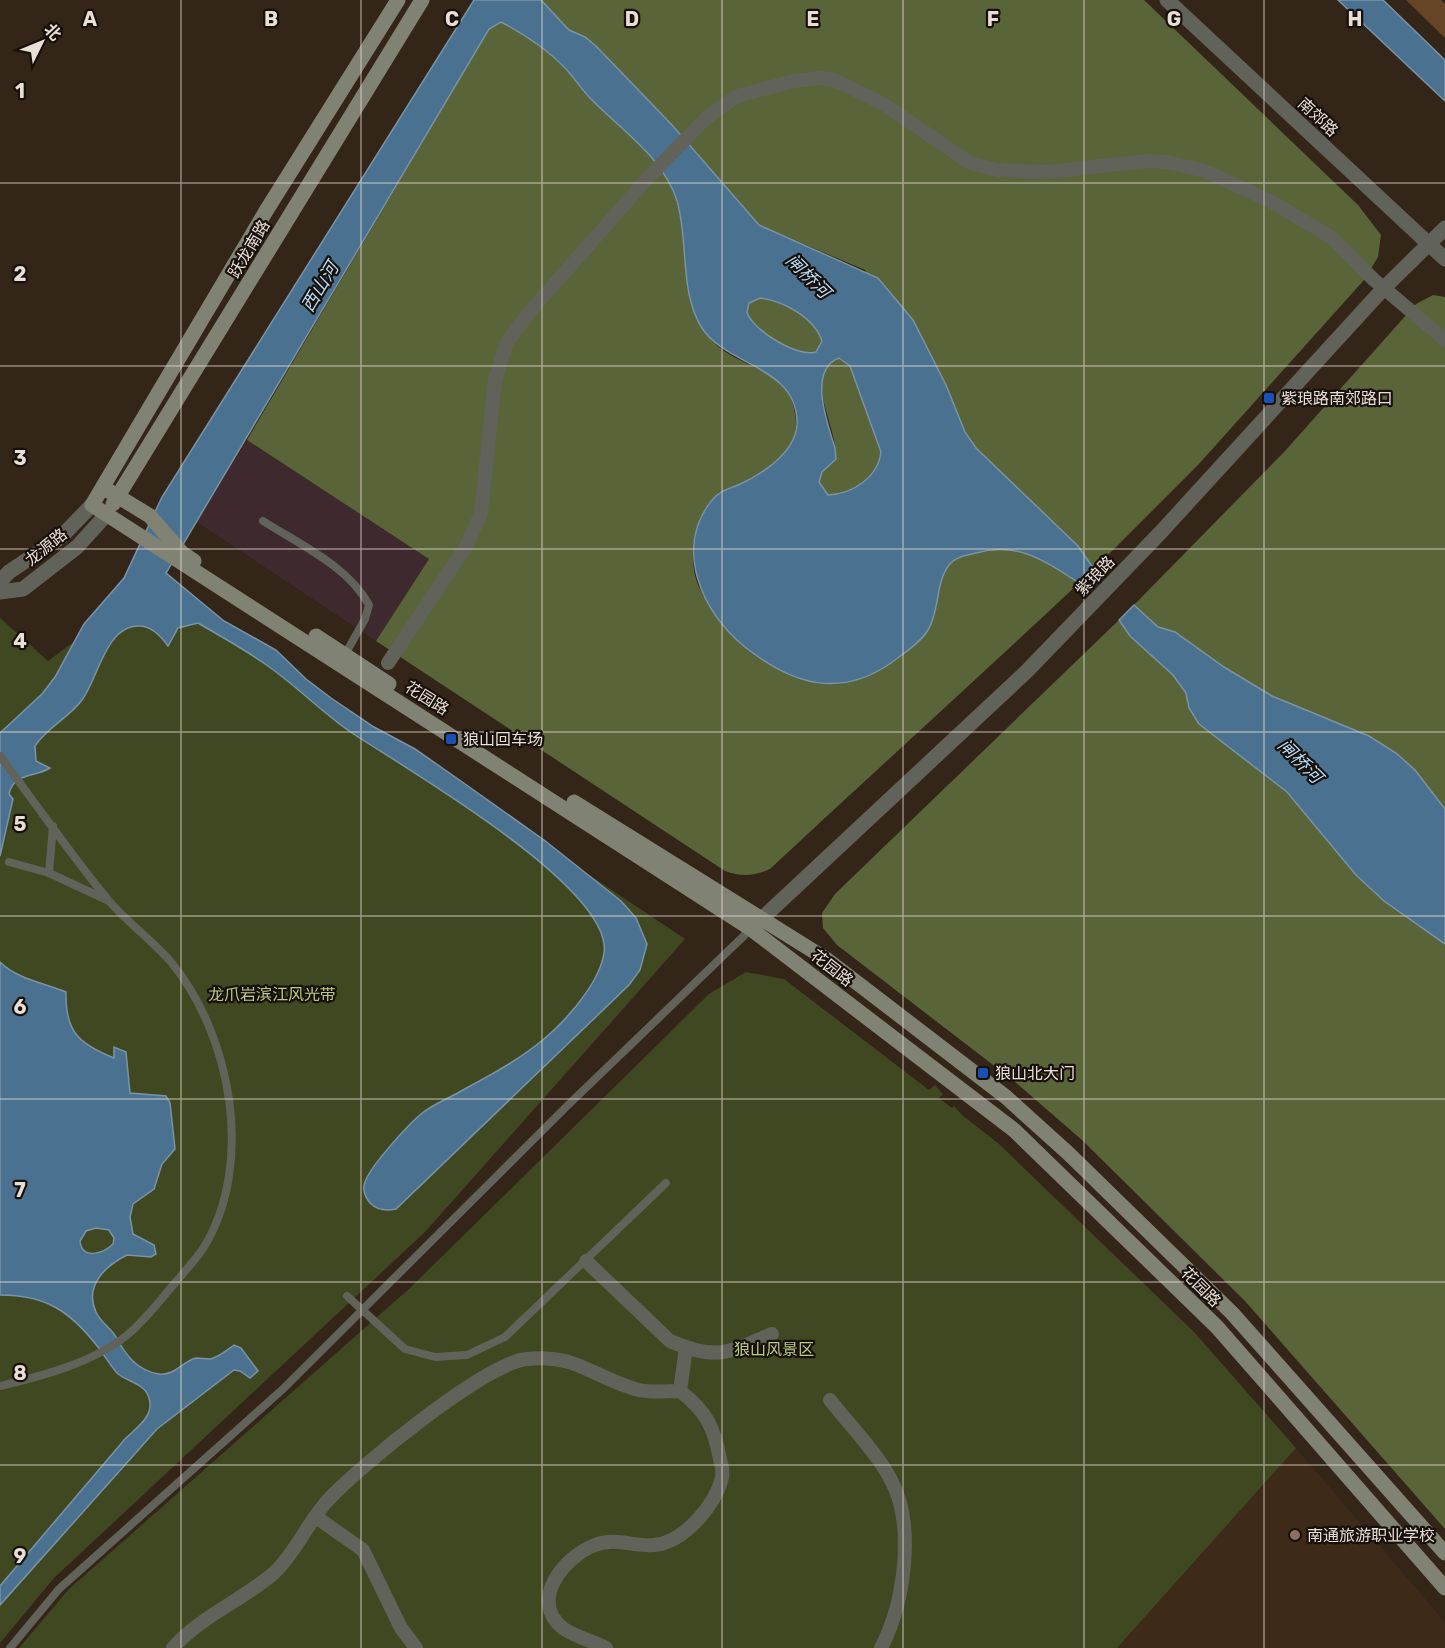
<svg xmlns="http://www.w3.org/2000/svg" width="1445" height="1648" viewBox="0 0 1445 1648" font-family="Rubik,'Noto Sans SC',sans-serif">
	<rect width="100%" height="100%" fill="#342519"/>
	<polygon fill="#3e2a2e" points="247,440 429,559 376,641 197,522"/>
	<polygon fill="#3e2a19" points="1296,1448 1445,1622 1445,1648 1117,1648"/>
	<g fill="#404822">
		<polygon points="142,584 413,757 685,939 425,1232 54,1578 0,1643 0,618 48,661 119,608"/>
		<polygon points="746,972 784,979 929,1090 935,1085 943,1094 939,1098 952,1108 954,1106 962,1115 999,1144 1194,1332 1296,1448 1117,1648 19,1648 68,1590 410,1288 709,994"/>
	</g>
	<g fill="#5a6439">
		<polygon points="541,0 1144,0 1358,205 1381,235 1378,257 1364,280 1198,465 1094,569 1078,546 976,448 865,270 759,225 672,125 596,46 585,37 569,30"/>
		<path d="M501 22C523 33 546 49 563 67 575 78 584 93 596 104 626 133 664 160 676 200 690 245 680 296 708 336 735 372 795 363 796 424 797 452 762 474 740 484 730 488 720 490 712 499 692 522 686 566 702 593 708 605 719 615 728 625 734 633 740 643 748 649 762 661 780 668 796 676L926 633C938 612 936 588 948 567 953 559 963 557 972 554 981 551 993 546 1003 547 1032 550 1056 568 1079 583 977 679 873 773 770 869 755 876 741 877 725 871L376 641 429 559 247 440 489 29Z"/>
		<polygon points="1433,295 1445,297 1445,809 1415,770 1396,753 1369,736 1272,696 1224,667 1175,632 1158,627 1134,605 1285,451 1416,304"/>
		<path d="M760 298C783 301 814 317 822 341L816 352C798 358 751 330 747 312L749 303Z"/>
		<path d="M839 358 850 366 881 452C878 477 853 494 828 495L819 482C821 467 835 467 835 449 835 424 803 372 839 358Z"/>
		<polygon points="1119,620 1130,636 1173,675 1186,693 1189,708 1199,724 1287,792 1356,875 1384,901 1445,944 1445,1529 1245,1301 1082,1140 1014,1081 837,945 823,928 822,913 835,894"/>
	</g>
	<g fill="#4a7290" stroke="#7a93a5" stroke-width="1.5" fill-rule="evenodd">
		<path d="M474 0H541L569 30 585 37 596 46 672 125 759 225 878 278 913 320 946 385 965 432 976 448 1078 546 1094 569 1079 583C1045 561 1018 541 976 553 967 555 955 557 949 565 935 584 940 610 928 630 920 643 904 653 891 663 839 699 792 684 745 647 702 613 673 548 712 500 719 491 728 489 738 485 761 475 795 453 797 425 799 366 727 367 702 328 679 292 689 241 677 201 664 159 624 132 594 102 583 92 576 80 566 69 548 50 524 34 501 22L489 29 166 573 224 621 276 650 306 679 331 698 374 727 415 749 458 779 544 840 621 901 636 918 647 944 640 970 629 985 396 1209C387 1211 377 1210 370 1203 366 1198 363 1193 364 1186 365 1171 409 1124 421 1114 433 1104 448 1099 461 1091 493 1074 528 1055 554 1030 573 1012 600 980 604 953 614 888 403 767 352 733 321 712 296 685 265 664 244 649 220 636 198 623L178 628 168 646C161 636 152 626 139 626 106 625 98 679 82 700 69 718 47 727 35 746L36 761 50 768C34 778 14 772 9 794L13 799 0 856V733L42 694 55 677 84 624 124 578 162 497ZM760 298C783 301 814 317 822 341L816 352C798 358 752 330 747 312L749 303ZM839 358 850 366 881 452C878 477 853 494 828 495L819 482 822 472 836 459 835 448C828 425 807 370 839 358Z"/>
		<polygon points="1338,0 1383,0 1445,60 1445,101"/>
		<polygon points="1134,605 1158,627 1175,632 1224,667 1272,696 1369,736 1396,753 1415,770 1445,809 1445,944 1384,901 1356,875 1287,792 1199,724 1189,708 1186,693 1173,675 1130,636 1119,620"/>
		<path d="M0 962C17 979 44 983 66 992 65 1032 79 1044 114 1058V1047L126 1052 130 1093 166 1096 170 1103 175 1149 162 1164 154 1189 133 1204 130 1217 133 1234 154 1245 156 1254 151 1257 127 1255C105 1266 84 1286 96 1312 100 1322 111 1328 116 1337 125 1354 137 1371 159 1374 175 1376 183 1361 196 1358 201 1358 206 1359 210 1359 219 1357 227 1350 234 1345L241 1348 258 1371 250 1378 240 1371 234 1370 157 1429 0 1605V1586L125 1439C136 1428 155 1416 149 1398 145 1383 127 1382 117 1373 110 1365 104 1355 98 1347 70 1311 46 1295 0 1295ZM96 1228 109 1230 114 1238 113 1244C103 1254 82 1260 80 1241L86 1231Z"/>
	</g>
	<polygon fill="#664426" points="1406,0 1441,0 1445,4 1445,38"/>
	<g fill="none" stroke-linecap="round" stroke-linejoin="round">
		<g stroke="#616259" stroke-width="8">
			<path d="M263 521C299 544 348 566 369 605L365 619 343 658"/>
			<path d="M0 756C36 804 71 855 109 901 128 923 152 940 171 962 231 1035 255 1163 204 1247 198 1257 188 1267 181 1276 163 1296 147 1319 126 1336 92 1363 42 1376 0 1386"/>
			<polyline points="9,862 49,873 107,900"/>
			<polyline points="49,873 53,826"/>
			<polyline points="347,1296 405,1349 435,1357 467,1355 505,1337 666,1183"/>
			<polyline points="10,1648 59,1589 283,1389 566,1107 751,929"/>
		</g>
		<g stroke="#616259" stroke-width="14">
			<polyline points="388,663 467,545 481,513 495,380 507,342 528,314 645,181 705,119 737,96 794,81 821,78 834,80 882,103 970,163 997,170 1048,172 1146,161 1167,162 1205,171 1272,202 1331,237 1373,279 1445,340"/>
			<path d="M586 1261 670 1341C716 1361 728 1353 772 1334"/>
			<polyline points="680,1391 686,1348"/>
			<path d="M830 1400C848 1423 878 1454 891 1480 916 1526 904 1604 881 1648"/>
			<polyline points="316,1517 363,1550 401,1628 416,1648"/>
			<path d="M173 1648C199 1617 245 1599 275 1572 297 1551 308 1521 329 1499 360 1466 485 1363 527 1359 577 1353 595 1379 639 1390 651 1393 667 1391 680 1391 706 1411 714 1427 720 1459 722 1465 723 1471 722 1477 717 1504 683 1543 654 1545 635 1547 615 1537 595 1545 565 1556 527 1601 564 1629 576 1637 593 1641 606 1648"/>
		</g>
		<g stroke="#616259" stroke-width="15">
			<polyline points="1167,0 1445,259"/>
			<polyline points="0,582 9,572 61,537 92,505"/>
			<polyline points="0,592 23,589 77,547 106,515"/>
			<polyline points="753,927 1027,671 1161,532 1384,288 1445,228"/>
		</g>
		<g stroke="#808274" stroke-width="15">
			<polyline points="398,0 266,211 92,505 751,929 1014,1130 1217,1327 1445,1588"/>
			<polyline points="104,488 150,516 182,553 194,561"/>
			<polyline points="113,504 422,0"/>
			<polyline points="316,636 389,684"/>
			<polyline points="574,802 826,959 1006,1097 1068,1153 1232,1313 1445,1553"/>
		</g>
	</g>
	<path fill="none" stroke="#e9dfd7" stroke-width="1.5" stroke-opacity="0.55" d="M181 0V1648M361 0V1648M542 0V1648M722 0V1648M903 0V1648M1084 0V1648M1264 0V1648M0 183H1445M0 366H1445M0 549H1445M0 732H1445M0 916H1445M0 1099H1445M0 1282H1445M0 1465H1445"/>
	<g fill="#1a4fb4" stroke="#17100b" stroke-width="2">
		<rect x="1263" y="392" width="12" height="12" rx="3"/>
		<rect x="445" y="733" width="12" height="12" rx="3"/>
		<rect x="977" y="1067" width="12" height="12" rx="3"/>
	</g>
	<circle fill="#8d6e63" stroke="#17100b" stroke-width="2" cx="1295" cy="1535" r="6"/>
	<g text-anchor="middle" dominant-baseline="central" stroke-width="4.5" stroke-linejoin="round" paint-order="stroke">
		<g font-size="16" fill="#e9dfd7" stroke="#17100b">
			<text transform="translate(1318 117) rotate(43)">南郊路</text>
			<text transform="translate(249 249) rotate(-59)">跃龙南路</text>
			<text transform="translate(46 547) rotate(-39)">龙源路</text>
			<text transform="translate(1095 576) rotate(-46)">紫琅路</text>
			<text transform="translate(427 698) rotate(32)">花园路</text>
			<text transform="translate(832 968) rotate(38)">花园路</text>
			<text transform="translate(1201 1287) rotate(45)">花园路</text>
		</g>
		<g font-size="16" fill="#e9dfd7" stroke="#17100b" text-anchor="start">
			<text x="1281" y="398">紫琅路南郊路口</text>
			<text x="463" y="739">狼山回车场</text>
			<text x="995" y="1073">狼山北大门</text>
			<text x="1307" y="1535">南通旅游职业学校</text>
		</g>
		<g font-size="16" fill="#bbcc85" stroke="#17100b">
			<text x="272" y="994">龙爪岩滨江风光带</text>
			<text x="774" y="1349">狼山风景区</text>
		</g>
		<g font-size="18" font-style="italic" fill="#b6dcf9" stroke="#17100b">
			<text transform="translate(808 276) rotate(45)">闸桥河</text>
			<text transform="translate(320 287) rotate(-59)">西山河</text>
			<text transform="translate(1300 761) rotate(45)">闸桥河</text>
		</g>
	</g>
	<g font-size="20" text-anchor="middle" font-weight="bold" fill="#e9dfd7" stroke="#17100b" stroke-width="4.5" stroke-linejoin="round" paint-order="stroke">
		<text x="90" y="26">A</text>
		<text x="271" y="26">B</text>
		<text x="452" y="26">C</text>
		<text x="632" y="26">D</text>
		<text x="813" y="26">E</text>
		<text x="993" y="26">F</text>
		<text x="1174" y="26">G</text>
		<text x="1355" y="26">H</text>
		<text x="20" y="98">1</text>
		<text x="20" y="281">2</text>
		<text x="20" y="465">3</text>
		<text x="20" y="648">4</text>
		<text x="20" y="831">5</text>
		<text x="20" y="1014">6</text>
		<text x="20" y="1197">7</text>
		<text x="20" y="1380">8</text>
		<text x="20" y="1563">9</text>
	</g>
	<g transform="translate(42 42) rotate(47)" stroke="#17100b" stroke-width="4.5" paint-order="stroke">
	<path d="M0-4.5L10 22L0 15L-10 22Z" fill="#e9dfd7"/>
	<text y="-9" font-size="16" font-weight="bold" text-anchor="middle" fill="#e9dfd7">北</text>
	</g>
</svg>
